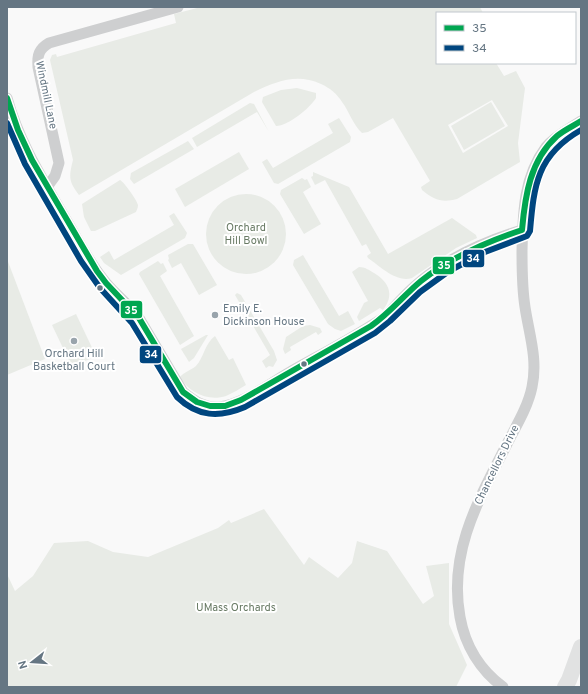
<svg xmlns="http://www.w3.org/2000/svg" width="588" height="694" viewBox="0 0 588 694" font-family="Overpass,sans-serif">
	<rect width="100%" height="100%" fill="#f9f9f9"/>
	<g fill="#e8ebe6" fill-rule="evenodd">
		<path d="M201 7H480L483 13H437V63H496L504 76 516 71 525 88 518 143 520 162 457 199C442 203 434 200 422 190L421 187 430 181 393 118 368 132 362 133C353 125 349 111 342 102 337 94 330 88 321 84 297 73 277 81 254 92L79 195C68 181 69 176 73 160L50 60 52 55 56 54 57 57 176 23 174 14ZM492 100 508 126 463 153 448 125Z"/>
		<path d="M297 88 316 93V98C310 108 288 126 276 126L262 102 263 97 281 90Z"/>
		<polygon points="491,102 505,126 464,150 451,126"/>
		<polygon points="250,103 254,104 269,132 257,112 197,147 192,138"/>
		<polygon points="339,118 351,137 350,142 278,184 274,183 262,162 267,159 273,168 333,133 328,124"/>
		<polygon points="188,141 194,149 134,184 130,179 131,173"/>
		<polygon points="239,152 249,169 185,207 175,189"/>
		<path d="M313 172 349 187 388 254 452 218 476 235 477 238 456 248 412 278C396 283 380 266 368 258L367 256 371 253 366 244 362 246 325 180 315 185 311 177 313 176Z"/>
		<polygon points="302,178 305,180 307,179 311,187 303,192 321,224 304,234 280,194 281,190"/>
		<path d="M120 180C124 182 137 200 138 205 138 208 137 209 136 212L95 231H91L84 217 82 204Z"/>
		<circle cx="246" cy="234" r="40"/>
		<polygon points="174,213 187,233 185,238 121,275 104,263 100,257 109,251 114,260 174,225 169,216"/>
		<polygon points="188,244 193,244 217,285 199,295 181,263 172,268 168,260 169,259 168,255"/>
		<polygon points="303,255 339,316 348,311 355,324 341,331 335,329 328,324 293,265 294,260"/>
		<polygon points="7,259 45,359 7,375"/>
		<polygon points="158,261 161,264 163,263 167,271 160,276 194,336 180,345 139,274 140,272"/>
		<path d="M359 267C365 267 369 270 374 273 389 282 395 295 383 310L380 308 359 321 357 317 364 303 368 301 352 272Z"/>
		<polygon points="237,293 241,295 274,351 277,360 273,367 269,366 266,368 262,361 270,355 235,295"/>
		<polygon points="76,314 96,356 72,367 52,325"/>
		<polygon points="310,325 320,328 322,332 318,335 316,332 290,347 291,350 285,354 283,349 286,337 303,326"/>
		<polygon points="206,335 208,335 194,358 189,362 181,349"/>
		<path d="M215 336 229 360 233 358 246 385C239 389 233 393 226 396 208 402 188 392 180 377 184 372 191 370 196 366 204 357 205 343 215 336Z"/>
		<polygon points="264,509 304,565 309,557 338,578 352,563 357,541 387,551 423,604 434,596 426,566 449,563 449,624 467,665 456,687 7,687 7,574 15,591 33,576 54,543 88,541 113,552 148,557 218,528 229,520 231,523"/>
	</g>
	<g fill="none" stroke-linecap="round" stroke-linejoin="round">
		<g stroke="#cecfd0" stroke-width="11">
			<path d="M7 98C19 142 43 180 65 218 77 238 88 260 102 278 113 293 128 303 139 318L183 392C194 401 204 408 219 407 242 405 269 384 290 372 320 355 351 339 380 320L386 316C397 304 408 291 421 281 451 256 486 241 522 230"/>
			<path d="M47 187 55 176 59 163 38 67C37 55 39 49 49 43L178 7"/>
			<path d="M503 687C480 670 465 645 460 617 448 552 479 499 507 444 516 426 528 407 532 387 538 359 529 334 525 307 522 288 522 270 522 251 523 214 523 178 546 147 555 136 569 129 581 121"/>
		</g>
		<polyline stroke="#e1e2e2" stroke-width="16" points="565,687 569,680 581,647"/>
		<g stroke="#fff" stroke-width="9">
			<path id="bus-1" d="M7 98 18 130 32 160 97 271 106 283 139 318 183 392 197 402 210 406H225L241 400 371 326C390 313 404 295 421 281 451 257 486 242 522 230 525 196 530 160 557 136 564 130 573 126 581 121"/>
		</g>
		<g stroke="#fff" stroke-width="9">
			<path id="bus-2" d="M7 123 25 164 81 261 100 288 132 323 177 397C198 417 219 418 245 407L375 333 390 321 420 292 449 271 485 252 527 236 530 231C534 185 537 155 581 130"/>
		</g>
		<use href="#bus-1" stroke="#00a651" stroke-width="6"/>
		<use href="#bus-2" stroke="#00467f" stroke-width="6"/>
	</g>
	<g fill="#657683" stroke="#fff" stroke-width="1.5">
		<circle cx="100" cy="288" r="3.5"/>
		<circle cx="304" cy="364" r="3.5"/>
	</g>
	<g fill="#99a4ac" stroke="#fff" stroke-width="1.5">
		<circle cx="215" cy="315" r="4"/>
		<circle cx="74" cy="341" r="4"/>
	</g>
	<g text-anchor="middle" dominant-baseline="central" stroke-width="4" stroke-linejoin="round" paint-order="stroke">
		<g font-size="11" fill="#657683" stroke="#fff">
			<text transform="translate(46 95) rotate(78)">Windmill Lane</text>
			<text transform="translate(497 465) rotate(-64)">Chancellors Drive</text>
		</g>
		<g font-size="11" fill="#687a64" stroke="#fff">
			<text x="246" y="228">Orchard<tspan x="246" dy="13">Hill Bowl</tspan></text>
			<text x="236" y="608">UMass Orchards</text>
		</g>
		<g font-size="11" fill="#657683" stroke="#fff" text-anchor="start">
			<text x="223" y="309">Emily E.<tspan x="223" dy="13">Dickinson House</tspan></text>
			<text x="74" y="354" text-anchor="middle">Orchard Hill<tspan x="74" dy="13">Basketball Court</tspan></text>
		</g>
	</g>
	<g stroke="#fff" stroke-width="1.5">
		<rect x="462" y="249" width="23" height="19" rx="4" fill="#00467f"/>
		<rect x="432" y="256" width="23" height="19" rx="4" fill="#00a651"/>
		<rect x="120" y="300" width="23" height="19" rx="4" fill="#00a651"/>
		<rect x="139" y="345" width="23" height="19" rx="4" fill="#00467f"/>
	</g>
	<g font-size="11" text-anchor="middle" font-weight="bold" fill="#fff">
		<text x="473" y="262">34</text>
		<text x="444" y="269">35</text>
		<text x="131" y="314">35</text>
		<text x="151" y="358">34</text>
	</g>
	<rect width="588" height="694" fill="none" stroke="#657683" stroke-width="16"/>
	<rect x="436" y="12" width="140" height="52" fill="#ffffff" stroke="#c1c8cd"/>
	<rect x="444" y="25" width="20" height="6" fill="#00a651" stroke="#c1c8cd"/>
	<text x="472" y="32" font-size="12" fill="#657683">35</text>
	<rect x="444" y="45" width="20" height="6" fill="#00467f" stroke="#c1c8cd"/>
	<text x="472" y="52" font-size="12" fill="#657683">34</text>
	<g transform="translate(32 662) rotate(253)" stroke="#ffffff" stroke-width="3" paint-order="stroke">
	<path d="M0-3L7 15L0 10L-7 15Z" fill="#657683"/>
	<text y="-6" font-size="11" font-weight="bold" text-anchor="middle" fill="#657683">N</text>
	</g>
</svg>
